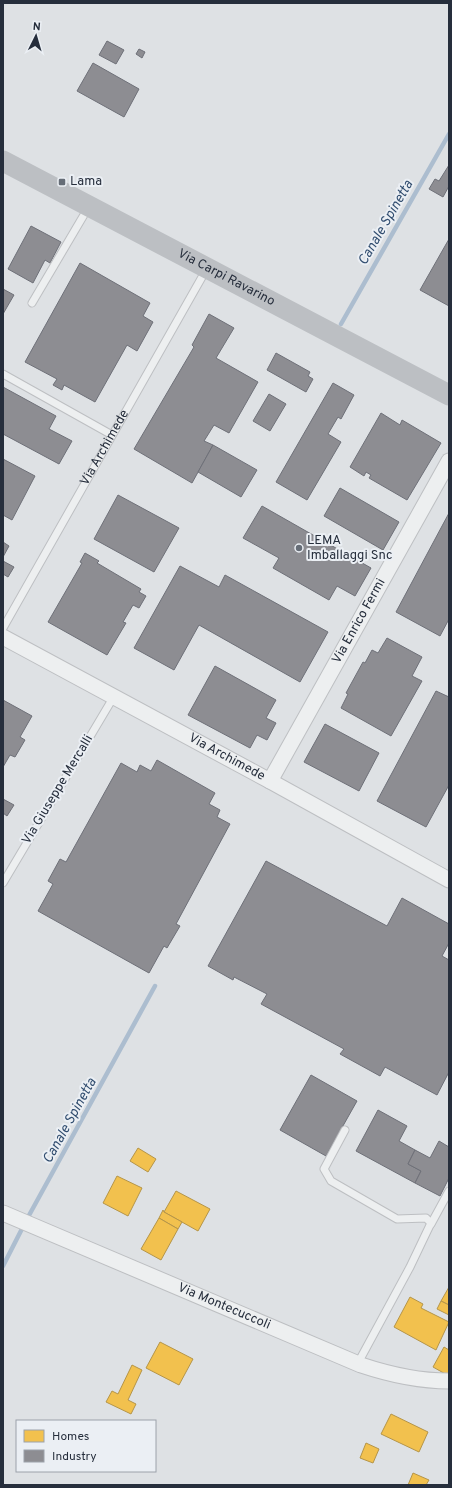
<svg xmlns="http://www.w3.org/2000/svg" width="452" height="1488" viewBox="0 0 452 1488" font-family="Overpass,sans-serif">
	<rect width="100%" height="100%" fill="#dee1e4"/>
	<g fill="#f2c14e" stroke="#b59549">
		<polygon points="138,1148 156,1159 148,1172 130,1161"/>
		<polygon points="117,1176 142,1188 128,1216 103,1203"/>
		<polygon points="176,1191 210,1209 198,1231 164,1212"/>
		<polygon points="163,1210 164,1212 182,1222 178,1229 159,1218"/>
		<polygon points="159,1218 178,1229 161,1260 141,1249"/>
		<polygon points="449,1287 449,1305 441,1301"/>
		<polygon points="410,1297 423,1304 421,1308 449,1322 436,1350 394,1327"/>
		<polygon points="441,1301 449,1305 449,1315 437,1309"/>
		<polygon points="160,1342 193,1359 179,1385 146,1368"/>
		<polygon points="444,1347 449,1350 449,1376 433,1367"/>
		<polygon points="132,1365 142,1370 128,1400 136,1404 131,1414 106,1402 112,1391 118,1394"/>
		<polygon points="391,1414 428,1432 419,1452 381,1434"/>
		<polygon points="366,1443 379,1449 373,1463 360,1458"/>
		<polygon points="413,1473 429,1480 426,1485 408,1485"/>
	</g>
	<g fill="#8d8d92" stroke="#6e7078">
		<polygon points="107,41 124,50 116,64 99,55"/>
		<polygon points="139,49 145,52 142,58 136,54"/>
		<polygon points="93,63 139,89 124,117 77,91"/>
		<polygon points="449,165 449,186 443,197 429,189 435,179 439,181"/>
		<polygon points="31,226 61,242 50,263 45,260 33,283 8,269"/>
		<polygon points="449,239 449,306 420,290"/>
		<polygon points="80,263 150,303 143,316 153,322 137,351 127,345 95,402 64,385 62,390 53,385 57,379 25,362"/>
		<polygon points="3,289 14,295 3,314"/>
		<polygon points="209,314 234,328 216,358 258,382 229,433 214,425 204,441 213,445 192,483 134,449 194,347 192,345"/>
		<polygon points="276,353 310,372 308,376 313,379 306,392 267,370"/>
		<polygon points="333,383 354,395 341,419 338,417 328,434 341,442 307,500 276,482"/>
		<polygon points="3,387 56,416 49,429 72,441 59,464 3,434"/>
		<polygon points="269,394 286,404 270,431 253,421"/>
		<polygon points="381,413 400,425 402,420 441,443 407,500 369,478 371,475 366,472 364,476 350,467"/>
		<polygon points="213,445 257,470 241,497 198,472"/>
		<polygon points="3,459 35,476 12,520 3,515"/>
		<polygon points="340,488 399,522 383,550 324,516"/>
		<polygon points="118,495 179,528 154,572 94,539"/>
		<polygon points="262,506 371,568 355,596 337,586 329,600 273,568 279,558 243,538"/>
		<polygon points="449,513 449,619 440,636 396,612"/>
		<polygon points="3,542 9,546 3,557"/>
		<polygon points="85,553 99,561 97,563 141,589 139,592 146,596 139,608 133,605 123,622 126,623 107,655 48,622 82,563 80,562"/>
		<polygon points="3,561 14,567 8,577 3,574"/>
		<polygon points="180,566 219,587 225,575 328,632 300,682 199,625 174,670 134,648"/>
		<polygon points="387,638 422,657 412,676 422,681 391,736 341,708 348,694 346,693 363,662 365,663 372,650 378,653"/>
		<polygon points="215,666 276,700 266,718 276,723 267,740 257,735 250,748 188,715"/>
		<polygon points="436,691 449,697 449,785 426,827 377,801"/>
		<polygon points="3,700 32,716 20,737 25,740 15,757 10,755 3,767"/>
		<polygon points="325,724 379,753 359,791 304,762"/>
		<polygon points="157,760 215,793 209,804 220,810 217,817 230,824 176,924 180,926 167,948 164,946 149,973 38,911 53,884 48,881 60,859 66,862 121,763 137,772 140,765 151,771"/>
		<polygon points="3,799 14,805 7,816 3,813"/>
		<polygon points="266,861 387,926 402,898 449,924 449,943 442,956 449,960 449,1072 437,1095 385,1067 380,1076 340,1054 344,1049 261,1004 267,994 234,977 233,980 208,966"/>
		<polygon points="311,1075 357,1101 326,1156 280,1130"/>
		<polygon points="378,1110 407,1126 399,1141 415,1150 408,1164 421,1171 415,1183 356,1151"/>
		<polygon points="439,1141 449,1147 449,1178 440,1196 415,1183 421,1171 408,1164 415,1150 430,1158"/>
	</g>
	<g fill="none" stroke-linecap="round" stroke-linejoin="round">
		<g stroke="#acbdcf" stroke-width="4.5">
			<polyline points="341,324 449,134"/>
			<polyline points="3,1266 27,1219 155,986"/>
		</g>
		<g stroke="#bdbfc2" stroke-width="9">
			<g id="lane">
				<polyline points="32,303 88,208"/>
				<polyline points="3,374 112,435"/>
				<path id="s1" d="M3 628 206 270"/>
				<polyline points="3,883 113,698"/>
				<polyline points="345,1130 324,1169 331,1181 397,1219 426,1218 431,1223 410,1267 358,1363"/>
				<polyline points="431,1224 449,1191"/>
			</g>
		</g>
		<g stroke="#bdbfc2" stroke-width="17">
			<g id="street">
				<path id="s2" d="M3 637 270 781 449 880"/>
				<path id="s3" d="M270 781 449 461"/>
				<path id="s4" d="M3 1213 361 1365C391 1375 418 1381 449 1381"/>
			</g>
		</g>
		<use href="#lane" stroke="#edeff0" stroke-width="7"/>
		<use href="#street" stroke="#edeff0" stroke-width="15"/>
		<path stroke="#bcbfc3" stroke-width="21" id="s5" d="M3 161 449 395"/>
	</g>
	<g fill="#666d77" stroke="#ebeff4" stroke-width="1.5">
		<rect x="58" y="178" width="8" height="8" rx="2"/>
		<circle cx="299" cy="548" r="4"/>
	</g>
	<g text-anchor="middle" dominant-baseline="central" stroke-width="4" stroke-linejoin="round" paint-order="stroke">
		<g font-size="13" fill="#262e3c" stroke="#ebeff4" text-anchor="start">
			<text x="70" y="182">Lama</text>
			<text x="307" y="541">LEMA<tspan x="307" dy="15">Imballaggi Snc</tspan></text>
		</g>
		<g font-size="13" fill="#262e3c" stroke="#ebeff4">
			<text stroke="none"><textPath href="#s5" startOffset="252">Via Carpi Ravarino</textPath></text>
			<text stroke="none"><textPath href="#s1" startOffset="207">Via Archimede</textPath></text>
			<text stroke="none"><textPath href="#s3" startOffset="183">Via Enrico Fermi</textPath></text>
			<text stroke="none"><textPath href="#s2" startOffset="254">Via Archimede</textPath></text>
			<text transform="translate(58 790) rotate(-59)">Via Giuseppe Mercalli</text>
			<text stroke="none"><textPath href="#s4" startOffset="240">Via Montecuccoli</textPath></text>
		</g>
		<g font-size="14" font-style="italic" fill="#314d6f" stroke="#ebeff4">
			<text transform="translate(386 223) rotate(-60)">Canale Spinetta</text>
			<text transform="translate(70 1121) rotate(-61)">Canale Spinetta</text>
		</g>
	</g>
	<rect width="452" height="1488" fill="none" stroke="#262e3c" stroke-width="8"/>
	<rect x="16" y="1420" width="140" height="52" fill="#ebeff4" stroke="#9ca2aa"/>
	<rect x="24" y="1430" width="20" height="12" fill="#f2c14e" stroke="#9ca2aa"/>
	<text x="52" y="1440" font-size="12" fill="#262e3c">Homes</text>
	<rect x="24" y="1450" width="20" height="12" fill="#8d8d92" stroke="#9ca2aa"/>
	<text x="52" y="1460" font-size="12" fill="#262e3c">Industry</text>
	<g transform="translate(36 36) rotate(5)" stroke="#ebeff4" stroke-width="3" paint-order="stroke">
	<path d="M0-3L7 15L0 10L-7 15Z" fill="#262e3c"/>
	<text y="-6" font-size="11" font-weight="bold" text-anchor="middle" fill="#262e3c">N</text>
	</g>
</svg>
